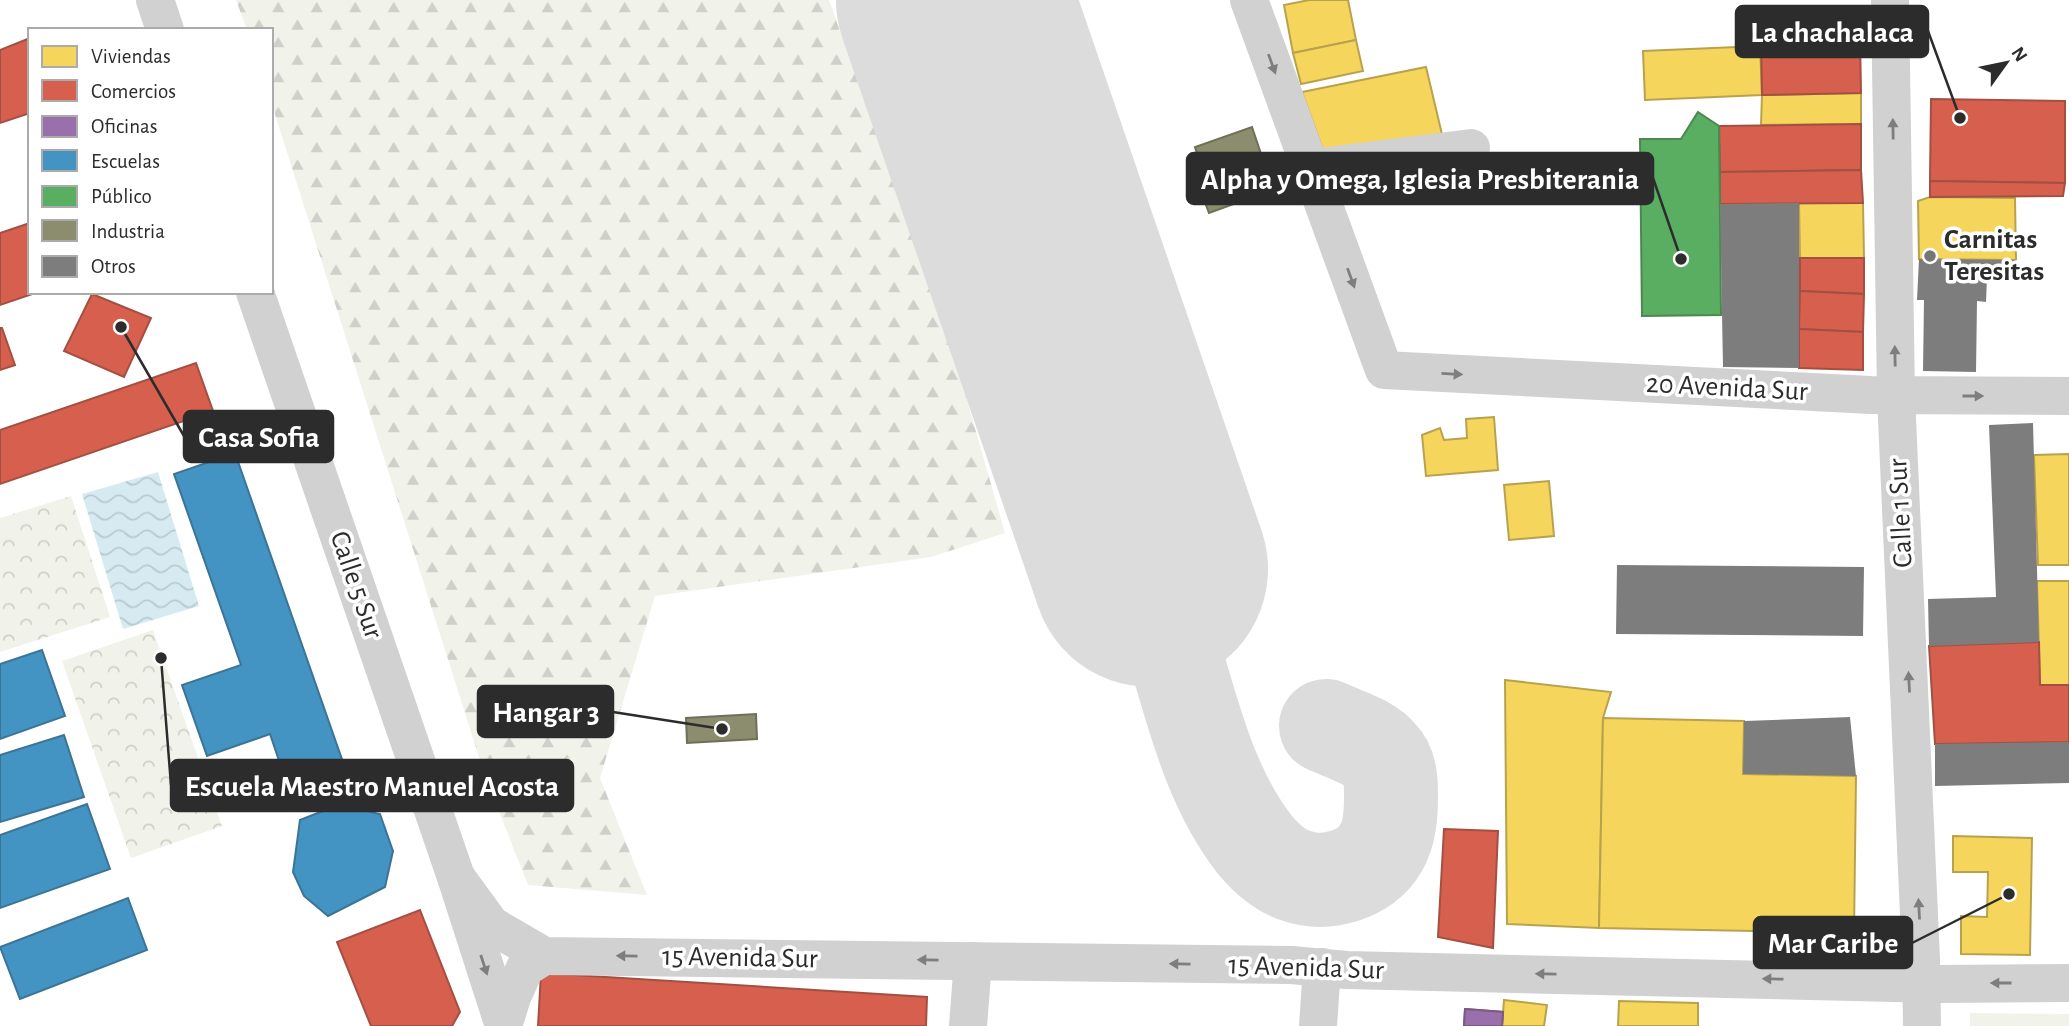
<svg xmlns="http://www.w3.org/2000/svg" width="2069" height="1026" viewBox="0 0 2069 1026" font-family="'Alegreya Sans',sans-serif">
	<defs>
		<pattern id="forest-firs" width="22" height="20" patternUnits="userSpaceOnUse" patternTransform="scale(1.75)"><rect width="22" height="20" fill="#f1f3ea"/><path d="M5 1l3.5 6h-7zM16 11l3.5 6h-7z" fill="#cfd0c9"/></pattern>
		<pattern id="park-crowns" width="20" height="18" patternUnits="userSpaceOnUse" patternTransform="scale(1.75)"><rect width="20" height="18" fill="#f1f3ea"/><path d="M2 6a3 3 0 1 1 6 0M12 15a3 3 0 1 1 6 0" fill="none" stroke="#cfd0c9"/></pattern>
		<pattern id="water-waves" width="16" height="10" patternUnits="userSpaceOnUse" patternTransform="scale(1.75)"><rect width="16" height="10" fill="#d6ebf1"/><path d="M0 5q4-4 8 0t8 0" fill="none" stroke="#b8cacf"/></pattern>
	</defs>
	<rect width="100%" height="100%" fill="#fff"/>
	<polygon fill="url(#forest-firs)" points="236,0 829,0 955,358 1005,533 931,557 655,596 600,778 647,895 528,885 485,776 271,102 271,30 247,30"/>
	<g fill="url(#park-crowns)">
		<polygon points="71,496 110,617 0,652 0,518"/>
		<polygon points="153,630 222,826 131,858 62,661"/>
	</g>
	<polygon fill="#f1f3ea" points="1970,1013 2069,1014 2069,1026 1970,1026"/>
	<polygon fill="url(#water-waves)" points="158,472 199,606 123,629 82,494"/>
	<g fill="#f6d55c" stroke="#b9a24e" stroke-width="2">
		<polygon points="1309,0 1348,0 1356,40 1293,53 1284,5"/>
		<polygon points="1356,40 1363,71 1301,84 1293,53"/>
		<polygon points="1760,46 1762,95 1645,100 1643,51"/>
		<polygon points="1426,67 1445,147 1327,161 1302,92"/>
		<polygon points="1861,93 1861,124 1761,125 1762,95"/>
		<polygon points="1930,197 2015,198 2016,260 1919,259 1918,201"/>
		<polygon points="1799,203 1863,203 1864,258 1800,258"/>
		<polygon points="1494,417 1498,470 1426,476 1422,435 1440,428 1444,440 1467,438 1466,419"/>
		<polygon points="2069,454 2069,565 2038,565 2034,455"/>
		<polygon points="1549,481 1554,536 1509,540 1504,485"/>
		<polygon points="2037,581 2069,581 2069,685 2040,685"/>
		<polygon points="1505,680 1611,692 1603,718 1599,928 1507,924"/>
		<polygon points="1603,718 1744,721 1743,774 1856,776 1854,933 1599,928"/>
		<polygon points="1953,836 2032,838 2030,955 1961,954 1961,916 1987,917 1988,872 1953,872"/>
		<polygon points="1504,1000 1547,1005 1544,1026 1502,1026"/>
		<polygon points="1619,1001 1698,1003 1698,1026 1618,1026"/>
	</g>
	<g fill="#d6604d" stroke="#a35043" stroke-width="2">
		<polygon points="30,38 30,113 0,123 0,50"/>
		<polygon points="1860,38 1861,93 1762,95 1761,40"/>
		<polygon points="1931,99 2065,101 2065,183 1930,181"/>
		<polygon points="1861,124 1861,170 1720,172 1719,126"/>
		<polygon points="1861,170 1863,203 1720,204 1720,172"/>
		<polygon points="1930,181 2065,183 2063,196 1930,197"/>
		<polygon points="30,223 30,292 38,292 0,305 0,233"/>
		<polygon points="1800,258 1864,258 1864,294 1800,291"/>
		<polygon points="1800,291 1864,294 1863,332 1799,329"/>
		<polygon points="92,294 151,318 124,377 64,351"/>
		<polygon points="0,328 2,328 15,365 0,370"/>
		<polygon points="1799,329 1863,332 1863,370 1799,368"/>
		<polygon points="196,363 213,411 0,484 0,430"/>
		<polygon points="2039,642 2040,685 2069,685 2069,742 1935,744 1929,646"/>
		<polygon points="1444,829 1498,831 1493,948 1438,937"/>
		<polygon points="420,910 460,1012 452,1026 371,1026 337,942"/>
		<polygon points="541,973 927,997 926,1026 538,1026"/>
		<polygon points="1465,1009 1503,1012 1502,1026 1464,1026"/>
	</g>
	<polygon fill="#9970ab" stroke="#785c85" stroke-width="2" points="1465,1009 1503,1012 1502,1026 1464,1026"/>
	<g fill="#4393c3" stroke="#3c7496" stroke-width="2">
		<polygon points="235,453 352,788 295,808 270,734 207,756 182,685 241,665 174,474"/>
		<polygon points="42,650 65,716 0,739 0,664"/>
		<polygon points="64,735 84,797 0,822 0,755"/>
		<polygon points="87,804 110,869 0,908 0,835"/>
		<polygon points="338,805 380,814 393,851 385,887 328,916 304,896 293,872 300,820"/>
		<polygon points="128,898 147,950 20,999 0,947"/>
	</g>
	<polygon fill="#5aae61" stroke="#4c8751" stroke-width="2" points="1698,112 1719,126 1721,315 1642,316 1640,139 1681,139"/>
	<g fill="#8c8c6e" stroke="#6f6f5a" stroke-width="2">
		<polygon points="1252,127 1261,154 1204,174 1195,147"/>
		<polygon points="1256,160 1267,192 1209,213 1197,181"/>
		<polygon points="756,714 757,739 687,743 686,718"/>
	</g>
	<g fill="none" stroke-linecap="round" stroke-linejoin="round">
		<path stroke="#dcdcdc" stroke-width="94" d="M1150 569C1161 607 1172 644 1183 681 1200 739 1217 796 1255 845 1266 858 1280 871 1297 876 1326 886 1366 875 1381 848 1390 833 1391 813 1391 796 1391 783 1391 766 1381 756 1369 741 1343 734 1326 726"/>
		<polyline stroke="#dcdcdc" stroke-width="236" points="954,0 1150,569"/>
	</g>
	<g fill="#7d7d7d">
		<polygon points="1799,203 1799,368 1723,367 1720,204"/>
		<polygon points="1919,259 2016,260 2017,277 1987,277 1986,302 1977,301 1976,372 1923,371 1924,300 1917,300"/>
		<polygon points="2033,423 2039,642 1929,646 1928,599 1996,597 1989,425"/>
		<polygon points="1617,565 1864,567 1863,636 1616,634"/>
		<polygon points="1850,717 1856,776 1743,774 1744,721"/>
		<polygon points="2069,742 2069,783 1935,786 1935,744"/>
	</g>
	<g fill="none" stroke-linecap="round" stroke-linejoin="round">
		<g stroke="#d1d1d1" stroke-width="38">
			<polyline points="155,0 165,30"/>
			<polyline points="1249,0 1384,370 1871,395 2069,396"/>
			<polyline points="1890,0 1896,396 1921,960 1922,1026"/>
			<polyline points="1311,168 1471,148"/>
			<polyline points="255,292 456,877 504,1026"/>
			<polyline points="456,877 491,925 544,956 1291,965 1347,970 1938,984 2069,983"/>
			<polyline points="503,1026 512,997 525,968 544,956"/>
			<polyline points="968,1026 973,961"/>
			<polyline points="1318,1026 1322,967"/>
		</g>
	</g>
	<defs><path id="oneway-solid" d="M-6-.8H1V-3.2L6.5 0L1 3.2V.8H-6Z" transform="scale(1.75)"/></defs>
	<g fill="#7e7e7e">
		<use href="#oneway-solid" transform="translate(1272 64) rotate(70)"/>
		<use href="#oneway-solid" transform="translate(1893 129) rotate(-91)"/>
		<use href="#oneway-solid" transform="translate(1351 278) rotate(70)"/>
		<use href="#oneway-solid" transform="translate(1895 356) rotate(-91)"/>
		<use href="#oneway-solid" transform="translate(1452 374) rotate(3)"/>
		<use href="#oneway-solid" transform="translate(1973 396)"/>
		<use href="#oneway-solid" transform="translate(1909 682) rotate(-93)"/>
		<use href="#oneway-solid" transform="translate(1919 909) rotate(-93)"/>
		<use href="#oneway-solid" transform="translate(627 956) rotate(-179)"/>
		<use href="#oneway-solid" transform="translate(928 960) rotate(-179)"/>
		<use href="#oneway-solid" transform="translate(1180 964) rotate(-179)"/>
		<use href="#oneway-solid" transform="translate(484 965) rotate(72)"/>
		<use href="#oneway-solid" transform="translate(1546 974) rotate(-179)"/>
		<use href="#oneway-solid" transform="translate(1773 979) rotate(-179)"/>
		<use href="#oneway-solid" transform="translate(2001 983) rotate(-180)"/>
	</g>
	<circle fill="#767676" stroke="#fff" stroke-width="2.5" cx="1930" cy="256" r="7"/>
	<g text-anchor="middle" dominant-baseline="central" stroke-width="7" stroke-linejoin="round" paint-order="stroke">
		<g font-size="28" font-weight="bold" fill="#2c2c2c" stroke="#fff" text-anchor="start">
			<text x="1944" y="240">Carnitas<tspan x="1944" dy="32">Teresitas</tspan></text>
		</g>
		<g font-size="28" fill="#2c2c2c" stroke="#fff">
			<text transform="translate(1727 388) rotate(3)">20 Avenida Sur</text>
			<text transform="translate(1901 513) rotate(-93)">Calle 1 Sur</text>
			<text transform="translate(356 585) rotate(71)">Calle 5 Sur</text>
			<text transform="translate(740 958) rotate(1)">15 Avenida Sur</text>
			<text transform="translate(1306 968) rotate(2)">15 Avenida Sur</text>
		</g>
	</g>
	<path fill="none" stroke="#2c2c2c" stroke-width="2.5" d="M1960 118L1928 31M1681 259L1653 178M121 327L184 436M722 729L613 712M161 658L171 785M2009 894L1912 943"/>
	<g fill="#2c2c2c" stroke="#fff" stroke-width="2.5">
		<circle cx="1960" cy="118" r="7"/>
		<circle cx="1681" cy="259" r="7"/>
		<circle cx="121" cy="327" r="7"/>
		<circle cx="722" cy="729" r="7"/>
		<circle cx="161" cy="658" r="7"/>
		<circle cx="2009" cy="894" r="7"/>
	</g>
	<g fill="#2c2c2c" stroke="#2c2c2c" stroke-width="2.5">
		<rect x="1736" y="6" width="192" height="51" rx="7"/>
		<rect x="1187" y="153" width="466" height="51" rx="7"/>
		<rect x="184" y="411" width="149" height="51" rx="7"/>
		<rect x="478" y="686" width="135" height="51" rx="7"/>
		<rect x="171" y="760" width="402" height="51" rx="7"/>
		<rect x="1754" y="917" width="158" height="51" rx="7"/>
	</g>
	<g font-size="30" text-anchor="middle" font-weight="bold" fill="#fff">
		<text x="1832" y="42">La chachalaca</text>
		<text x="1420" y="189">Alpha y Omega, Iglesia Presbiterania</text>
		<text x="259" y="447">Casa Sofia</text>
		<text x="546" y="722">Hangar 3</text>
		<text x="372" y="796">Escuela Maestro Manuel Acosta</text>
		<text x="1833" y="953">Mar Caribe</text>
	</g>
	<rect x="28" y="28" width="245" height="266" fill="#ffffff" stroke="#ababab" stroke-width="2"/>
	<rect x="42" y="46" width="35" height="21" fill="#f6d55c" stroke="#ababab" stroke-width="2"/>
	<text x="91" y="63" font-size="21" fill="#2c2c2c">Viviendas</text>
	<rect x="42" y="80" width="35" height="21" fill="#d6604d" stroke="#ababab" stroke-width="2"/>
	<text x="91" y="98" font-size="21" fill="#2c2c2c">Comercios</text>
	<rect x="42" y="116" width="35" height="21" fill="#9970ab" stroke="#ababab" stroke-width="2"/>
	<text x="91" y="133" font-size="21" fill="#2c2c2c">Oficinas</text>
	<rect x="42" y="150" width="35" height="21" fill="#4393c3" stroke="#ababab" stroke-width="2"/>
	<text x="91" y="168" font-size="21" fill="#2c2c2c">Escuelas</text>
	<rect x="42" y="186" width="35" height="21" fill="#5aae61" stroke="#ababab" stroke-width="2"/>
	<text x="91" y="203" font-size="21" fill="#2c2c2c">Público</text>
	<rect x="42" y="220" width="35" height="21" fill="#8c8c6e" stroke="#ababab" stroke-width="2"/>
	<text x="91" y="238" font-size="21" fill="#2c2c2c">Industria</text>
	<rect x="42" y="256" width="35" height="21" fill="#7d7d7d" stroke="#ababab" stroke-width="2"/>
	<text x="91" y="273" font-size="21" fill="#2c2c2c">Otros</text>
	<g transform="translate(2006 63) rotate(57)" stroke="#ffffff" stroke-width="5" paint-order="stroke">
	<path d="M0-5L12 26L0 18L-12 26Z" fill="#2c2c2c"/>
	<text y="-10" font-size="19" font-weight="bold" text-anchor="middle" fill="#2c2c2c">N</text>
	</g>
</svg>
